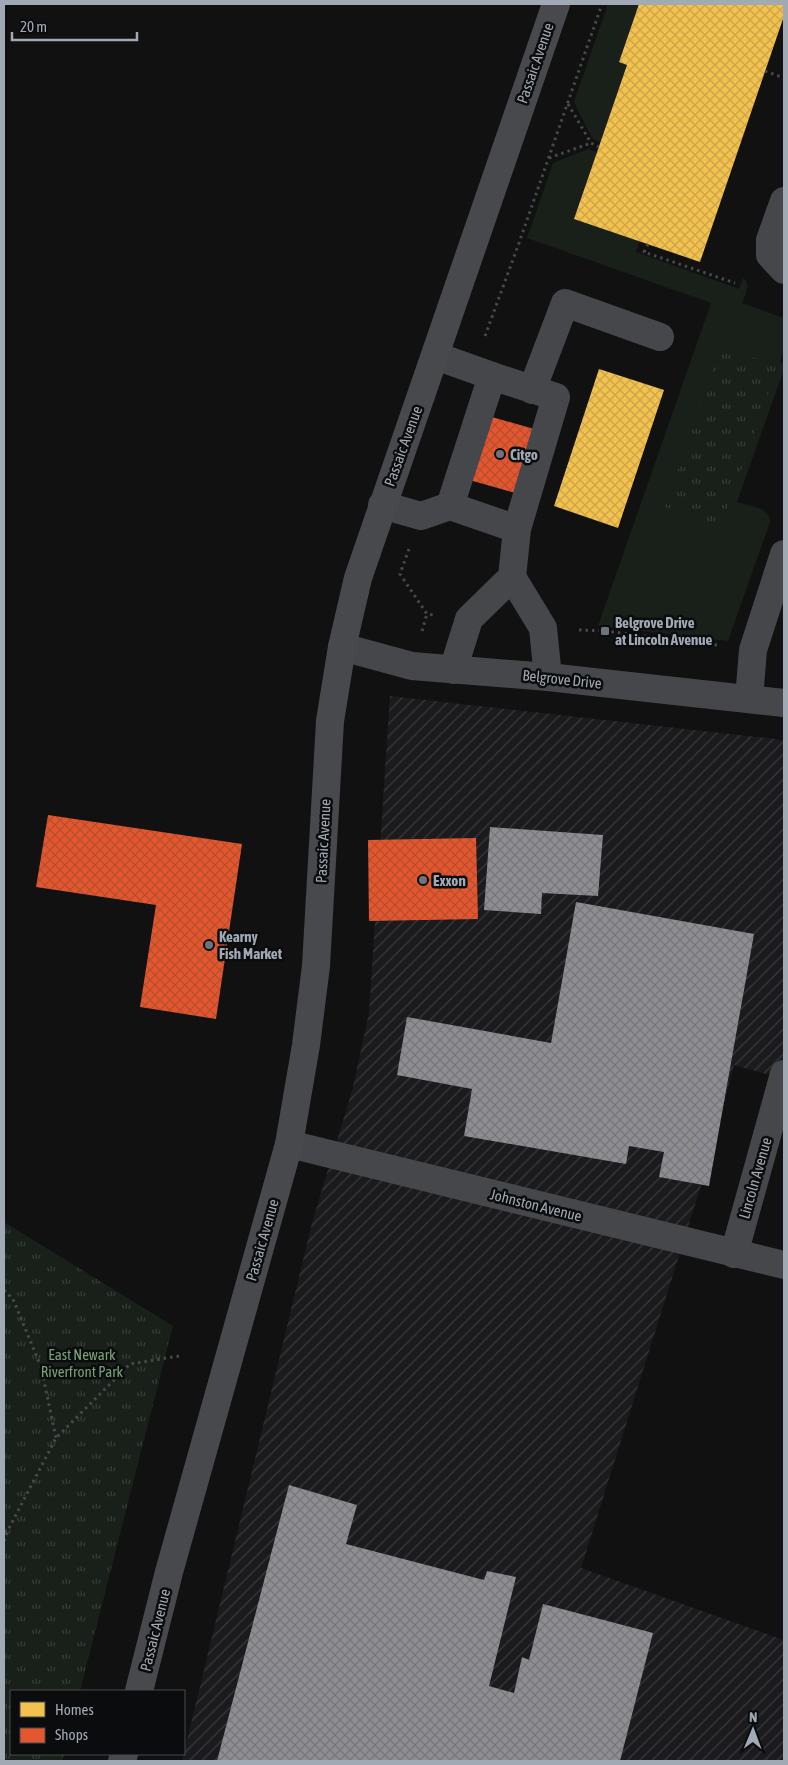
<svg xmlns="http://www.w3.org/2000/svg" width="788" height="1765" viewBox="0 0 788 1765" font-family="'Asap Condensed',sans-serif">
	<defs>
		<pattern id="industrial-furrows" width="10" height="10" patternUnits="userSpaceOnUse" patternTransform="scale(1.25)"><rect width="10" height="10" fill="#1b1b1d"/><path d="M-1 1l2-2M0 10L10 0M9 11l2-2" fill="none" stroke="#39393b"/></pattern>
		<pattern id="park-tufts" width="24" height="20" patternUnits="userSpaceOnUse" patternTransform="scale(1.25)"><rect width="24" height="20" fill="#19201a"/><path d="M3 7l-1-3M5 7V3M7 7l1-3M15 17l-1-3M17 17v-4M19 17l1-3" fill="none" stroke="#373e39"/></pattern>
		<pattern id="homes-cross-hatch" width="8" height="8" patternUnits="userSpaceOnUse" patternTransform="scale(1.25)"><rect width="8" height="8" fill="#f2c14e"/><path d="M0 0l8 8M0 8l8-8" fill="none" stroke="#cba549"/></pattern>
		<pattern id="shops-cross-hatch" width="8" height="8" patternUnits="userSpaceOnUse" patternTransform="scale(1.25)"><rect width="8" height="8" fill="#e4572e"/><path d="M0 0l8 8M0 8l8-8" fill="none" stroke="#b74e30"/></pattern>
		<pattern id="industry-cross-hatch" width="8" height="8" patternUnits="userSpaceOnUse" patternTransform="scale(1.25)"><rect width="8" height="8" fill="#8d8d92"/><path d="M0 0l8 8M0 8l8-8" fill="none" stroke="#76767b"/></pattern>
	</defs>
	<rect width="100%" height="100%" fill="#111"/>
	<polygon fill="url(#industrial-furrows)" points="390,696 784,740 784,1079 734,1065 710,1157 581,1568 784,1640 784,1761 182,1761 312,1223 352,1091 369,1013"/>
	<g fill="#19201a">
		<polygon points="608,4 639,4 619,61 627,65 600,142 592,138 574,102"/>
		<path d="M588 149 597 152 574 219 640 241 636 252 739 289 743 278C752 284 745 295 742 303L784 318V349L780 362 784 364V372H783L737 502C749 506 770 507 770 522L728 641 598 626 711 303 527 238 553 163Z"/>
	</g>
	<g fill="url(#park-tufts)">
		<polygon points="721,347 778,366 721,527 665,507"/>
		<polygon points="4,1222 173,1326 80,1691 11,1691 11,1754 64,1754 62,1761 4,1761"/>
	</g>
	<g fill="url(#homes-cross-hatch)">
		<polygon points="639,4 784,4 784,16 700,262 574,219 627,65 619,62"/>
		<polygon points="599,369 664,390 618,528 554,506"/>
	</g>
	<g fill="url(#shops-cross-hatch)">
		<polygon points="485,415 534,429 515,493 466,479"/>
		<polygon points="48,815 242,844 216,1019 140,1007 156,905 36,887"/>
		<polygon points="476,838 478,919 369,921 368,840"/>
	</g>
	<g fill="url(#industry-cross-hatch)">
		<polygon points="490,827 603,835 598,896 542,893 541,914 484,910"/>
		<polygon points="576,902 754,934 709,1186 659,1177 664,1152 629,1146 626,1164 464,1136 472,1089 397,1075 407,1017 551,1043"/>
		<polygon points="289,1485 357,1505 346,1544 484,1580 487,1571 516,1577 489,1686 514,1693 522,1657 529,1660 543,1604 653,1633 620,1761 217,1761"/>
	</g>
	<g fill="none" stroke-linecap="round" stroke-linejoin="round">
		<g stroke="#47484c" stroke-width="3" stroke-dasharray="2.5 4" stroke-linecap="butt">
			<polyline points="765,71 784,78"/>
			<polyline points="568,104 591,143 599,147"/>
			<polyline points="549,158 591,143"/>
			<polyline points="648,244 644,252 735,283"/>
			<polyline points="485,336 519,243 602,4"/>
			<polyline points="409,549 400,574 427,614 433,615"/>
			<polyline points="579,630 605,631 717,645"/>
			<polyline points="422,631 427,614"/>
			<polyline points="4,1290 13,1299 41,1367 56,1438"/>
			<polyline points="4,1532 8,1530 56,1438 130,1364 179,1356"/>
			<polyline points="4,1541 8,1530"/>
		</g>
		<g stroke="#45474a" stroke-width="28">
			<polyline points="784,201 770,240 770,255 784,270"/>
			<polyline points="436,356 492,376"/>
			<polyline points="532,390 565,303 660,337"/>
			<polyline points="382,505 421,516 450,506"/>
			<polyline points="512,577 543,628 548,677"/>
			<polyline points="342,647 412,666 548,677 784,703"/>
			<polyline points="453,670 469,619 512,577 517,529 556,397 492,376 450,506 517,529"/>
			<polyline points="749,699 753,650 784,554"/>
			<polyline points="289,1144 784,1265"/>
			<polyline points="734,1254 784,1074"/>
		</g>
		<g stroke="#47494c" stroke-width="28">
			<polyline points="139,1691 169,1572 289,1144 306,1045 316,966 330,721 342,647 358,578 556,4"/>
			<polyline points="122,1761 124,1754"/>
		</g>
	</g>
	<g fill="#6f747b" stroke="#0b0c0d" stroke-width="2">
		<circle cx="500" cy="454" r="5"/>
		<rect x="600" y="626" width="10" height="10" rx="2.5"/>
		<circle cx="423" cy="880" r="5"/>
		<circle cx="209" cy="945" r="5"/>
	</g>
	<g text-anchor="middle" dominant-baseline="central" stroke-width="5" stroke-linejoin="round" paint-order="stroke">
		<g font-size="15" fill="#a1a9b4" stroke="#0b0c0d">
			<text transform="translate(535 63) rotate(-71)">Passaic Avenue</text>
			<text transform="translate(403 446) rotate(-70)">Passaic Avenue</text>
			<text transform="translate(562 679) rotate(6)">Belgrove Drive</text>
			<text transform="translate(323 841) rotate(-87)">Passaic Avenue</text>
			<text transform="translate(755 1178) rotate(-74)">Lincoln Avenue</text>
			<text transform="translate(536 1205) rotate(14)">Johnston Avenue</text>
			<text transform="translate(262 1240) rotate(-74)">Passaic Avenue</text>
			<text transform="translate(155 1630) rotate(-76)">Passaic Avenue</text>
		</g>
		<g font-size="15" font-weight="bold" fill="#a1a9b4" stroke="#0b0c0d" text-anchor="start">
			<text x="510" y="454">Citgo</text>
			<text x="615" y="622">Belgrove Drive<tspan x="615" dy="17">at Lincoln Avenue</tspan></text>
			<text x="433" y="880">Exxon</text>
			<text x="219" y="936">Kearny<tspan x="219" dy="17">Fish Market</tspan></text>
		</g>
		<g font-size="15" fill="#79a076" stroke="#0b0c0d">
			<text x="82" y="1354">East Newark<tspan x="82" dy="17">Riverfront Park</tspan></text>
		</g>
	</g>
	<rect width="788" height="1765" fill="none" stroke="#a1a9b4" stroke-width="10"/>
	<rect x="10" y="1690" width="175" height="65" fill="#0b0c0d" stroke="#474b50"/>
	<rect x="20" y="1702" width="25" height="15" fill="#f2c14e" stroke="#474b50"/>
	<text x="55" y="1715" font-size="15" fill="#a1a9b4">Homes</text>
	<rect x="20" y="1728" width="25" height="15" fill="#e4572e" stroke="#474b50"/>
	<text x="55" y="1740" font-size="15" fill="#a1a9b4">Shops</text>
	<g transform="translate(753 1730) rotate(1)" stroke="#0b0c0d" stroke-width="4" paint-order="stroke">
	<path d="M0-4L9 19L0 12L-9 19Z" fill="#a1a9b4"/>
	<text y="-8" font-size="14" font-weight="bold" text-anchor="middle" fill="#a1a9b4">N</text>
	</g>
	<path d="M12 32v8h125v-8" fill="none" stroke="#a1a9b4" stroke-width="2.5"/>
	<text x="20" y="32" font-size="15" fill="#a1a9b4" stroke="#0b0c0d" stroke-width="4" paint-order="stroke">20 m</text>
</svg>
